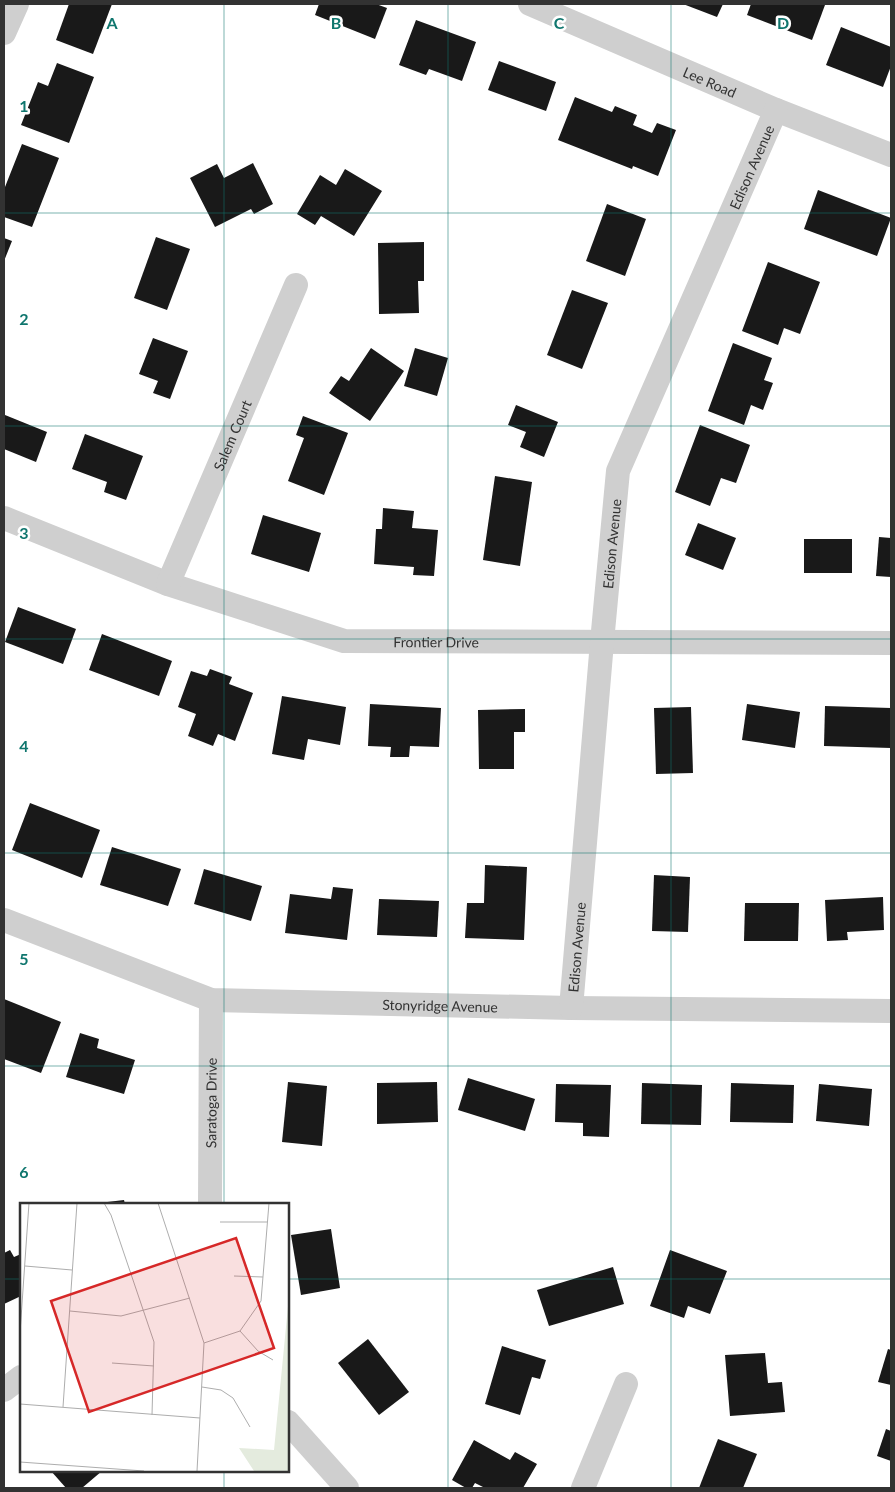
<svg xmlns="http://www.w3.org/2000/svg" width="895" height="1492" viewBox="0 0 895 1492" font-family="Lato,sans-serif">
	<rect width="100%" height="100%" fill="#fff"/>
	<g fill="#191919">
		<polygon points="69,4 112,4 93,54 56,40"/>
		<polygon points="319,4 376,4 387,8 375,39 315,15"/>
		<polygon points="683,4 723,4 717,17"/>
		<polygon points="751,4 822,4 825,5 812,40 747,15"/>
		<polygon points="416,20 476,42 462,81 429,69 426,75 399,65"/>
		<polygon points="841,27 891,47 891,66 883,87 826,65"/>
		<polygon points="499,61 556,82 546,111 488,90"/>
		<polygon points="57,63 94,77 69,143 21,125 38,82 48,86"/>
		<polygon points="575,97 612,112 615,106 637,115 633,125 652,133 657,123 676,130 658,176 633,166 632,169 558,140"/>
		<polygon points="22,144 59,158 32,227 4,217 4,187 5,187"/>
		<polygon points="253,163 273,204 254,214 251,209 215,227 190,178 217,164 224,178"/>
		<polygon points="345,169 382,191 354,236 321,216 315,225 297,214 320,175 336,185"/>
		<polygon points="818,190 891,218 877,256 804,229"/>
		<polygon points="607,204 646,219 625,276 586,261"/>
		<polygon points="156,237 190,249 167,310 134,298"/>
		<polygon points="4,238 12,241 4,261"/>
		<polygon points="424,242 424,281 418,281 419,313 379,314 378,243"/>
		<polygon points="768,262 820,282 800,334 784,328 778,345 742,331"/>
		<polygon points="572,290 608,303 582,369 547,355"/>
		<polygon points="153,338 188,351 170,399 153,393 158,381 139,374"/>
		<polygon points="733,343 772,358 764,380 773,383 763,410 751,405 744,425 708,411"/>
		<polygon points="371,348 404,371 370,421 329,393 341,376 349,381"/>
		<polygon points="415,348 448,358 437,396 404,386"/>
		<polygon points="516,405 558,422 544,457 520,447 526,432 508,425"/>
		<polygon points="5,415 47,432 36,462 4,449 4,420"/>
		<polygon points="303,416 348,433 324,495 288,481 304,438 296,435"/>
		<polygon points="700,425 750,445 736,483 721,478 710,506 675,492"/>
		<polygon points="85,434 143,456 126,500 104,492 107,482 72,469"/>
		<polygon points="495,476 532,482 520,566 483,560"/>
		<polygon points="383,508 414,511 412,528 438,530 434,576 413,575 414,567 374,564 376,529 382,529"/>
		<polygon points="263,515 321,533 309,572 251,554"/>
		<polygon points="698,523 736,538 723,570 685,555"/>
		<polygon points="879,537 891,538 891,577 876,576"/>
		<rect x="804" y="539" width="48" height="34"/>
		<polygon points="18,607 76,629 63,664 5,642"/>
		<polygon points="102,634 172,661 159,696 89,670"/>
		<polygon points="210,669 232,677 229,684 253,693 235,741 218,734 213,746 188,736 196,714 178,707 191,671 207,676"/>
		<polygon points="282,696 346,707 340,745 308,739 304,760 272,754"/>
		<polygon points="370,704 441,708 439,747 410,746 409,757 390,757 391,747 368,746"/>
		<polygon points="747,704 800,712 795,748 742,740"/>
		<polygon points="825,706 891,708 891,748 824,746"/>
		<polygon points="691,707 693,773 656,774 654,708"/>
		<polygon points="525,709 525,732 514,732 514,769 479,769 478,710"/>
		<polygon points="30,803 100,830 82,878 12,850"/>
		<polygon points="112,847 181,869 168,906 100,885"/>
		<polygon points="485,865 527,867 524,940 465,938 467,903 484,903"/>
		<polygon points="204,869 262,886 251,921 194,904"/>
		<polygon points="654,875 690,877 688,932 652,931"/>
		<polygon points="333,887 353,889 347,940 285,933 290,894 331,899"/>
		<polygon points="883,897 884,930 847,932 848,940 827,941 825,900"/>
		<polygon points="379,899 439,901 437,937 377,935"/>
		<polygon points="745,903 799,903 798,941 744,941"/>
		<polygon points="4,999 61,1022 41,1073 4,1059"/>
		<polygon points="80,1033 99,1039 97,1048 135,1060 124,1094 66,1077"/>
		<polygon points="468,1078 535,1099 525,1131 458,1110"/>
		<polygon points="288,1082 327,1086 322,1146 282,1142"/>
		<polygon points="437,1082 438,1122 377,1124 377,1083"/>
		<polygon points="642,1083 702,1085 701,1125 641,1124"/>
		<polygon points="731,1083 794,1085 793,1123 730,1122"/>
		<polygon points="556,1084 611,1085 609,1137 583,1136 583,1123 555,1122"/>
		<polygon points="819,1084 872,1089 869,1126 816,1121"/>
		<polygon points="124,1200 125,1204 99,1204 99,1203"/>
		<polygon points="331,1229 340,1288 301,1295 291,1235"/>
		<polygon points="10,1250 14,1257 21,1254 21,1296 4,1304 4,1253"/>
		<polygon points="670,1250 727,1271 710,1314 688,1306 684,1318 650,1306"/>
		<polygon points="613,1267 624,1304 549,1326 537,1290"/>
		<polygon points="368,1339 409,1392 379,1415 338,1363"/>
		<polygon points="502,1346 546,1360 540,1379 532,1377 520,1415 485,1404"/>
		<polygon points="888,1349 891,1350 891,1385 878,1382"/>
		<polygon points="765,1353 768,1383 782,1382 785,1412 730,1416 725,1355"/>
		<polygon points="886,1429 891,1431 891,1461 877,1456"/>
		<polygon points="718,1439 757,1454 743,1488 699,1488"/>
		<polygon points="474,1440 510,1460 515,1452 537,1464 523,1488 485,1488 475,1483 472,1488 466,1488 452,1480"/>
		<polygon points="51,1471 102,1471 82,1488 66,1488"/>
	</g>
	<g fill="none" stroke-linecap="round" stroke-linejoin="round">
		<g stroke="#cfcfcf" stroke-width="24">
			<path id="s1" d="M530 4 776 110 891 155"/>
			<polyline points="4,33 17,4"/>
			<path id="s2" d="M4 518 168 584 344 641 891 643"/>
			<path id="s3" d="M168 584 296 285"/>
			<path id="s4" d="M4 920 211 1000 571 1008 891 1011"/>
			<path id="s5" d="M571 1008 602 642 618 471 776 110"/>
			<path id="s6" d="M210 1204 211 1000"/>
			<polyline points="4,1390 21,1377"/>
			<polyline points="288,1422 347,1488"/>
			<polyline points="583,1488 626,1384"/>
		</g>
	</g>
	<path fill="none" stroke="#0f766e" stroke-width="1" stroke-opacity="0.55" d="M224 4V1204M448 4V1488M671 4V1488M4 213H891M4 426H891M4 639H891M4 853H891M4 1066H891M4 1279H21M288 1279H891M224 1471V1488"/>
	<g text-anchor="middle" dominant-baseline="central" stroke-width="5" stroke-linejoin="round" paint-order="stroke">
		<g font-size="14" fill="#323232" stroke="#fff">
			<text stroke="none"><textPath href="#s1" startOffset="196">Lee Road</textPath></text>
			<text stroke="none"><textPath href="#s5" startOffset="871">Edison Avenue</textPath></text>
			<text stroke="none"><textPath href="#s3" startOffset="162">Salem Court</textPath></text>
			<text stroke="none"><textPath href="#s5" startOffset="466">Edison Avenue</textPath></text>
			<text stroke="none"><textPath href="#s2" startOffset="454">Frontier Drive</textPath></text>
			<text stroke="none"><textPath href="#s5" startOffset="61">Edison Avenue</textPath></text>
			<text stroke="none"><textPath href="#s4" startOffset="451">Stonyridge Avenue</textPath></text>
			<text stroke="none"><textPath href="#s6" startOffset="101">Saratoga Drive</textPath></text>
		</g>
	</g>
	<g transform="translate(20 1203)">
		<rect width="269" height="269" fill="#fff"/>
		<path d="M269 93V268H234L219 245 254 247Z" fill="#e4ebde"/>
		<path fill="none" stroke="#adadad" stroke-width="1" d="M84 0 91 12 134 139 132 212M138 0 184 140 177 268M200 19H247M5 63 52 67M214 73 243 74M50 108 101 113 170 95M220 128 238 148 253 157M0 130 9 0M184 140 220 128 241 98 249 0M92 160 134 163M182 184 201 187 213 195 230 224M0 201 180 215M43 204 57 0M0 259 124 268"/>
		<path fill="#d62828" fill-opacity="0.15" stroke="#d62828" stroke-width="2.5" d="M216 35 254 145 69 209 31 98Z"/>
		<rect width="269" height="269" fill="none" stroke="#323232" stroke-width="2.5"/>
	</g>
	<g font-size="16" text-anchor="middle" font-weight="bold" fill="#0f766e" stroke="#fff" stroke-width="5" stroke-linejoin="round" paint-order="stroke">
		<text x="112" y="29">A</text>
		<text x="336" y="29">B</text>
		<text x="559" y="29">C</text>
		<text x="783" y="29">D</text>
		<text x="24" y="112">1</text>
		<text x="24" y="325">2</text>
		<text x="24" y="539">3</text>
		<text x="24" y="752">4</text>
		<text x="24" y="965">5</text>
		<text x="24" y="1178">6</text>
	</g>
	<rect width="895" height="1492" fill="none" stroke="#323232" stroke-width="10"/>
</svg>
